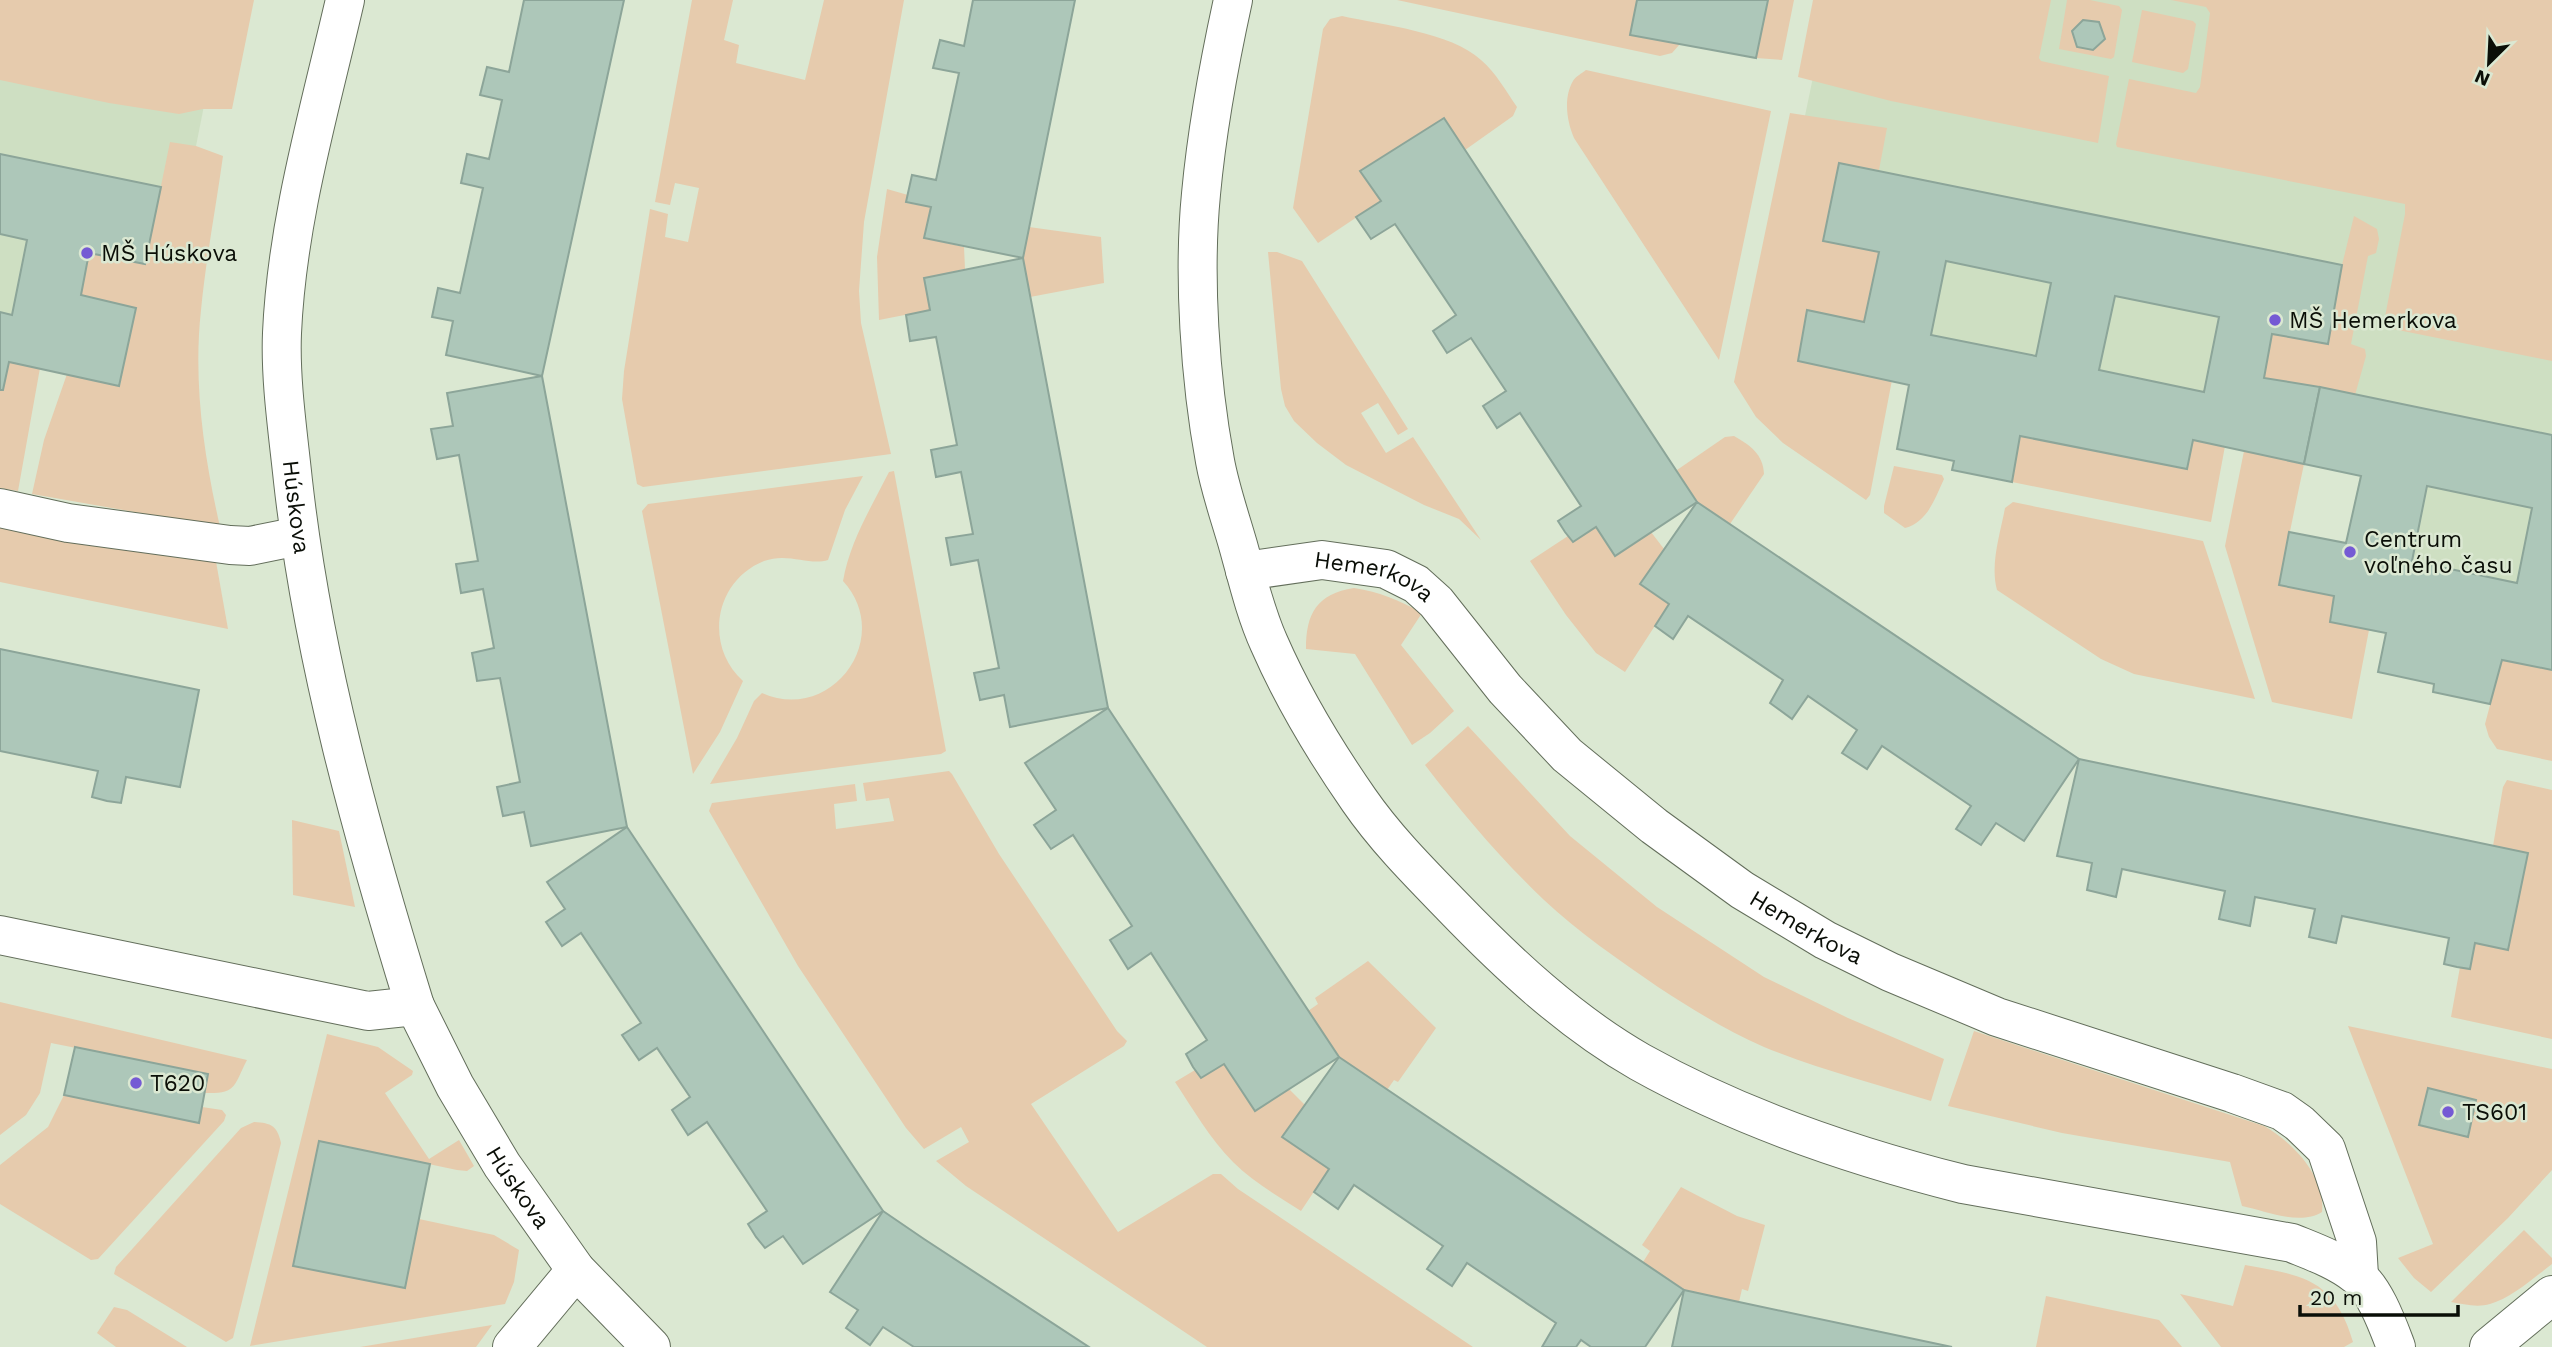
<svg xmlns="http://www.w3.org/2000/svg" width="2552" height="1347" viewBox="0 0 2552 1347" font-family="'Work Sans',sans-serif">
	<rect width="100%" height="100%" fill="#dbe8d2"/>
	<g fill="#cedfc2">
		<polygon points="0,0 225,0 196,146 119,386 0,360"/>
		<polygon points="1829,0 2285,0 2552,136 2552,670 2493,695 2490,704 2433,692 2434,684 2386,634 2330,622 2279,585 2289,532 2346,543 2360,476 2193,440 2187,469 1952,470 1953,461 1897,449 1909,385 1766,304"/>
	</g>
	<g fill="#e6cbad">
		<polygon points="0,0 254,0 232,109 203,109 179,114 109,103 0,80"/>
		<polygon points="692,0 733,0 724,40 739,45 736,63 805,80 824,0 904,0 864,222 859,291 861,323 891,454 643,487 637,484 622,399 624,371 650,209 668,214 665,237 688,242 699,188 675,183 670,205 655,202"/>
		<polygon points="1397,0 1637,0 1631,35 1680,44 1672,53 1660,56"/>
		<polygon points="1768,0 1794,0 1782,60 1756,58"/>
		<polygon points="1813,0 2051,0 2039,58 2041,61 2109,76 2098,143 1891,101 1798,77"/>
		<polygon points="2067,0 2090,0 2119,6 2122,10 2114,57 2111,59 2059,49"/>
		<polygon points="2171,0 2552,0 2552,361 2383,327 2405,214 2405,204 2117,147 2116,144 2129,79 2196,93 2200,87 2210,13 2206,7"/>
		<polygon points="2142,10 2193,21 2196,24 2188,69 2183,73 2132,62"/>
		<path d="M1342 16C1382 25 1451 32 1481 60 1496 73 1506 91 1517 107L1513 116 1465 150 1444 118 1361 171 1381 201 1318 243 1293 208 1323 29 1330 19Z"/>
		<path d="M1586 70 1771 111 1719 360 1574 138C1567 122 1563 98 1573 81 1575 77 1582 73 1586 70Z"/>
		<polygon points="1790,113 1887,128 1879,170 1839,163 1823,240 1879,252 1864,322 1892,380 1870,495 1866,500 1783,443 1756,417 1734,382"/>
		<path d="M170 142 196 146 223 156C216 207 206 258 201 310 193 383 204 456 220 527L32 494 44 440 67 374 120 385 136 309 81 295 89 253 145 264Z"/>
		<polygon points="887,189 908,195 906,203 931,207 924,238 964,247 965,269 925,278 930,310 879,320 877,257"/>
		<polygon points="2354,216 2377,229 2379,239 2376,253 2368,256 2351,344 2365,349 2366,356 2355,395 2264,378 2272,334 2328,344 2342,265"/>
		<polygon points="1029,227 1101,237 1104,283 1030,297 1023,258"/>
		<polygon points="1268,252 1277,252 1302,261 1408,429 1398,435 1378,403 1361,413 1386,453 1413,437 1481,540 1459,519 1424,505 1346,465 1317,443 1294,421 1285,406 1281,389"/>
		<polygon points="9,362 40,368 18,491 0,488 0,390 3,390"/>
		<path d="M1734 436C1750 445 1763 454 1764 474L1730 524 1697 502 1677 470 1725 437Z"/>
		<polygon points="2020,436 2187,469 2193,440 2225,446 2211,522 2012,482"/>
		<polygon points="2244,451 2304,464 2279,584 2334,596 2330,622 2369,630 2352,719 2272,702 2225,546"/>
		<path d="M1894 466 1942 475 1944 479C1935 498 1928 522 1905 528L1884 513V506Z"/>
		<path d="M894 471 946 751 941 754 710 784 737 738 754 701 762 693C831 724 895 638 843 581 850 541 871 508 889 472Z"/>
		<path d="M863 476 845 510 828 560C809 566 788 552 764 561 714 581 704 646 743 681L720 732 693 774 642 511 648 504Z"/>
		<path d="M2013 502 2203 541 2255 699 2134 674 2101 659 1997 590C1990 564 2000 535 2005 508Z"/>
		<polygon points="0,518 215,556 228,629 0,582"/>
		<polygon points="1596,527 1651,532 1664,549 1641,584 1669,604 1625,672 1596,653 1566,615 1530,561 1568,536 1573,542"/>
		<path d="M1354 588C1380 592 1399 600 1422 613L1401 645 1454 711 1430 733 1412 745 1355 654 1306 649C1306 613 1317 594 1354 588Z"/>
		<polygon points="2502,660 2552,670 2552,761 2497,749 2489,737 2485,724"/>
		<path d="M1468 726 1570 836 1657 907 1764 977 1848 1018 1944 1059 1931 1101C1875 1084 1818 1069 1764 1047 1727 1031 1692 1009 1658 987 1619 960 1578 932 1544 900 1500 858 1462 813 1425 765Z"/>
		<polygon points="949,771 952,774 999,854 1117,1031 1127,1041 1124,1046 1031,1104 1118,1232 1213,1174 1221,1174 1238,1189 1473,1347 1207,1347 966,1186 936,1161 969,1142 961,1127 924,1149 906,1128 798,966 709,811 712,803 855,784 857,801 834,804 836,829 894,821 889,798 866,801 863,783"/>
		<polygon points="2507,780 2552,790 2552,1039 2451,1017 2460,967 2470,969 2475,943 2508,950 2527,854 2493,846 2503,787"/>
		<polygon points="292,820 339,831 355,907 293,895"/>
		<polygon points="1368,961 1436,1028 1398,1082 1394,1080 1387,1090 1339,1057 1308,1011 1318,1004 1315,998"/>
		<path d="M0 1002 247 1060C233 1087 237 1094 204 1093L207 1074 51 1043 40 1093 26 1115 0 1135Z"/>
		<polygon points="2348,1026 2552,1069 2552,1170 2508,1218 2431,1292 2414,1278 2398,1258 2433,1244"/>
		<path d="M1974 1031 2264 1126C2293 1142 2326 1177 2322 1212 2300 1226 2266 1211 2242 1206L2230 1162 2062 1133 1948 1106Z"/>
		<polygon points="327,1034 378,1047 413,1071 412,1075 385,1093 429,1159 459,1140 474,1166 467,1171 457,1170 319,1141 293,1265 405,1288 419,1219 494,1235 519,1250 514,1282 505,1304 250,1346"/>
		<path d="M1224 1064 1255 1111 1289 1089 1305 1105 1329 1169 1301 1211C1278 1196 1253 1182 1233 1162 1210 1139 1193 1109 1175 1082L1195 1070 1202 1078Z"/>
		<polygon points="64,1095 199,1123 202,1107 222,1110 226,1115 224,1121 98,1259 91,1260 0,1204 0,1165 48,1127"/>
		<path d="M254 1122C272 1123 277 1126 281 1143L233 1338 226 1342 114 1274 116 1267 241 1128Z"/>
		<polygon points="1681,1187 1737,1216 1765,1225 1748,1291 1742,1289 1739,1302 1684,1290 1643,1262 1650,1251 1642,1245"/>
		<path d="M2524 1230 2552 1258V1264C2535 1277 2510 1299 2490 1304 2477 1308 2463 1304 2451 1302Z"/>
		<path d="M2245 1265C2302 1275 2335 1279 2353 1342L2344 1347H2221L2180 1294 2233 1306Z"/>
		<polygon points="2046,1296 2159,1320 2182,1347 2036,1347"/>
		<polygon points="114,1307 127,1310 187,1347 116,1347 97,1333"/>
		<polygon points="492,1325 476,1347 360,1347"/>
	</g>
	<g fill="#adc7b9" stroke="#8ca599" stroke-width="2" fill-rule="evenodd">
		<polygon points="524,0 624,0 542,376 446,355 453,321 432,317 438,288 460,293 483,188 461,183 467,154 489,159 502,100 480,95 487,67 509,72"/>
		<polygon points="973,0 1075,0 1023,258 924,238 931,207 906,202 912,175 936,180 959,73 933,68 940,40 964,46"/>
		<polygon points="1637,0 1768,0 1756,58 1630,35"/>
		<polygon points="2083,20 2099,22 2105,39 2093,50 2077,47 2072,31"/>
		<polygon points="1444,118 1697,502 1615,556 1596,527 1573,542 1565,532 1558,521 1581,506 1520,413 1497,428 1483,406 1506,391 1471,338 1447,353 1433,331 1456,315 1395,224 1371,239 1356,217 1381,201 1360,171"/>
		<polygon points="0,154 161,187 145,264 89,253 81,295 136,308 119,386 9,362 3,390 0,390 0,312 12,315 27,240 0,234"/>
		<path d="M1839 163 2342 265 2328 344 2272 334 2264 378 2320 387 2304 464 2193 440 2187 469 2020 436 2012 482 1952 470 1954 461 1897 449 1909 385 1798 361 1807 310 1864 322 1879 252 1823 241ZM1946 261 2051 283 2036 356 1931 335ZM2115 296 2219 317 2204 392 2099 370Z"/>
		<polygon points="1023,258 1108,708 1010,727 1004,695 980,700 974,673 999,668 978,560 951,565 946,538 973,534 961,472 936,477 931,450 957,445 936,337 910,341 906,315 930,310 924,278"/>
		<polygon points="542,376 627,827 531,846 524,812 503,816 497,787 520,782 500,678 477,681 475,669 472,653 494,648 483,589 461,593 456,564 478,561 459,455 437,459 431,429 453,426 447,393"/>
		<path d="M2320 387 2552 435V670L2502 660 2490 704 2433 692 2434 684 2378 672 2386 633 2330 622 2334 596 2279 585 2289 532 2346 543 2361 476 2304 464ZM2427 486 2532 508 2517 583 2412 561Z"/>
		<polygon points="1697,502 2079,759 2024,841 1996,823 1981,845 1956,829 1971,806 1882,746 1867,769 1842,753 1857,730 1808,696 1792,719 1770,703 1783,680 1688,616 1673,639 1655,626 1669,604 1640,584"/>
		<polygon points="0,649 199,690 180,787 126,777 121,803 107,801 92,797 98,771 0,751"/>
		<polygon points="1108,708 1339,1057 1255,1111 1224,1064 1201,1078 1193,1067 1186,1054 1207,1040 1151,953 1128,969 1110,940 1132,926 1073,835 1051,849 1034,825 1056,810 1025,763"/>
		<polygon points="2079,759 2528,853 2508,950 2475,943 2470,969 2457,967 2444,964 2449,938 2342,916 2336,943 2309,937 2315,909 2255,897 2250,926 2219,919 2225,891 2122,869 2116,897 2087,890 2092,863 2057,856"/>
		<polygon points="627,827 883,1211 803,1264 783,1236 765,1248 756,1237 748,1224 767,1211 707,1122 688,1135 672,1110 690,1097 657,1048 639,1060 622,1035 641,1023 581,933 562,946 546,922 565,909 547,882"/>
		<polygon points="75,1047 208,1074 199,1123 64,1095"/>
		<polygon points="1339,1057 1684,1290 1645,1347 1591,1347 1581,1340 1576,1347 1542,1347 1556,1323 1467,1263 1452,1286 1427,1269 1443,1246 1354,1185 1338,1209 1314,1192 1329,1169 1282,1137"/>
		<polygon points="2428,1088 2476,1100 2468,1137 2419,1125"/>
		<polygon points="319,1141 430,1164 405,1288 293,1266"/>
		<polygon points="883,1211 924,1239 1089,1347 914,1347 883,1327 870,1345 846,1328 858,1310 830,1292"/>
		<polygon points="1684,1290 1739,1302 1952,1347 1672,1347"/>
	</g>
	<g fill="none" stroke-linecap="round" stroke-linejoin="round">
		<g stroke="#636e5b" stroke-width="40">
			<g id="minor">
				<path id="s1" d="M345 0C320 109 287 220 282 333 280 380 288 433 293 481 313 660 362 834 415 1006"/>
				<path d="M1233 0C1219 64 1207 129 1201 194 1193 276 1200 380 1215 461 1220 489 1230 517 1238 545 1247 577 1255 612 1269 643 1293 698 1325 751 1359 800 1386 839 1419 872 1452 906 1508 964 1570 1022 1640 1062 1740 1118 1852 1156 1963 1184L2292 1243C2314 1252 2337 1260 2356 1275 2375 1289 2388 1326 2396 1347"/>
				<polyline points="0,508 68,523 230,545 250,546 299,536"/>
				<path id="s2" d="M1245 571 1322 560 1386 569 1416 584 1436 602 1505 689 1567 755 1654 826 1742 890 1825 940 1890 972 1997 1017 2232 1093 2282 1111 2299 1123 2326 1149 2357 1242 2359 1276"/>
				<path id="s3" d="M0 935 368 1011 415 1006 455 1086 502 1165 576 1270 651 1347"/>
				<polyline points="512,1347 576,1270"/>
				<polyline points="2489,1347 2552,1295"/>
			</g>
		</g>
		<use href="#minor" stroke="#fff" stroke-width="38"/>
	</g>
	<g fill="#755ad4" stroke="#dbe8d2" stroke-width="2.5">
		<circle cx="87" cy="253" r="7"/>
		<circle cx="2275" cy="320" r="7"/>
		<circle cx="2350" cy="552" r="7"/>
		<circle cx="136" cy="1083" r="7"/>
		<circle cx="2448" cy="1112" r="7"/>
	</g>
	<g text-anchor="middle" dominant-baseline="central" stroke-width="5" stroke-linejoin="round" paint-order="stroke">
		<g font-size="23" fill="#0a0e07" stroke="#dbe8d2" text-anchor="start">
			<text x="101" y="253">MŠ Húskova</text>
			<text x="2289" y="320">MŠ Hemerkova</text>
			<text x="2364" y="539">Centrum<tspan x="2364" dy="26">voľného času</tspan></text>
			<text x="150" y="1083">T620</text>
			<text x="2462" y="1112">TS601</text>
		</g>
		<g font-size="23" fill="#0a0e07" stroke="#dbe8d2">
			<text stroke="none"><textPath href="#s1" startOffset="514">Húskova</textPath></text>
			<text stroke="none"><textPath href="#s2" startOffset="133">Hemerkova</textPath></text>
			<text stroke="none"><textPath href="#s2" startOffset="700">Hemerkova</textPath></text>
			<text stroke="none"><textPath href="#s3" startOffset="632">Húskova</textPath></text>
		</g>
	</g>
	<g transform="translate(2489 63) rotate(204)" stroke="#dbe8d2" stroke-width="5" paint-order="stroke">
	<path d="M0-5L12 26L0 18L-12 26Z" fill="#0a0e07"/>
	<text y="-10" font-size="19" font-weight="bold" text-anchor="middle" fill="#0a0e07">N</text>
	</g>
	<path d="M2300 1305v10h158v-10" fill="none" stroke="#0a0e07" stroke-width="3.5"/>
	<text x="2310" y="1305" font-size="21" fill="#0a0e07" stroke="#dbe8d2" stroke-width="5" paint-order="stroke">20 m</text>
</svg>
